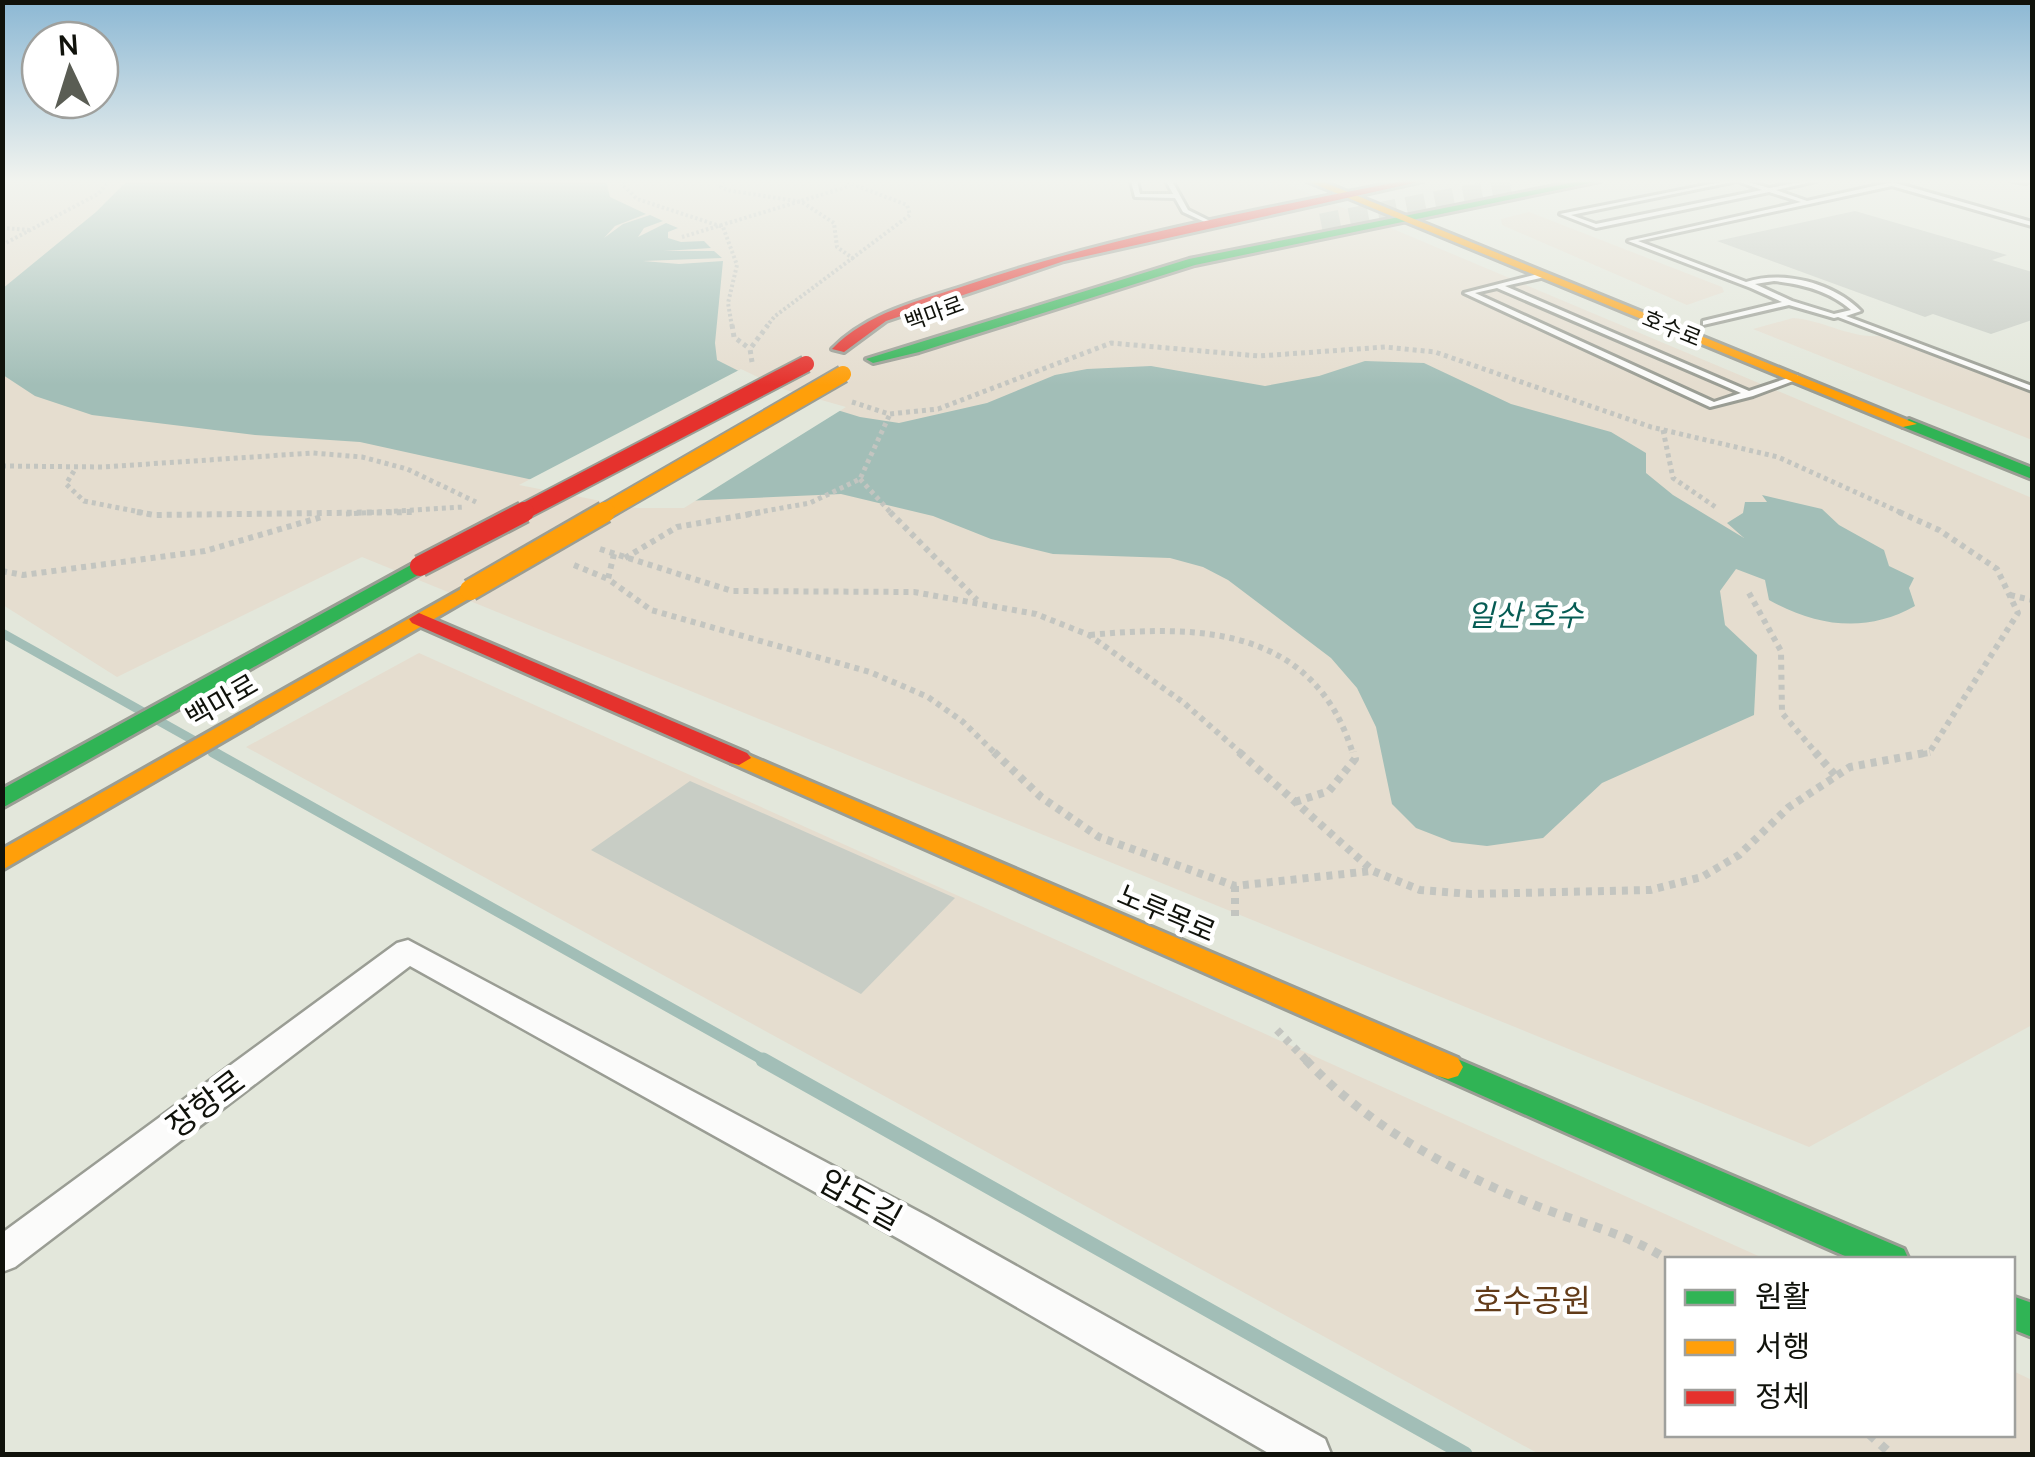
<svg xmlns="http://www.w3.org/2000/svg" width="2035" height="1457" viewBox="0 0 2035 1457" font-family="Manrope,'Noto Sans KR',sans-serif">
	<rect width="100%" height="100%" fill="#e3e7db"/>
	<g fill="#e5ddcf">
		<polygon points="2,181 1279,181 2032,498 2032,1025 1809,1147 362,557 117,677 3,605"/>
		<polygon points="1529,212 1722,287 1724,292 1687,305 1502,225 1501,219"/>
		<path d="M1793 318C1823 320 1849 338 1879 336L2032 392V440L1753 329Z"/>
		<polygon points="419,653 1765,1259 1668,1260 1668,1434 2012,1434 2013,1371 2032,1380 2032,1454 1539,1454 246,747"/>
	</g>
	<path fill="#a2beb7" d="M127 181H606L610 197 646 214 615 226 604 238 623 224 650 215 663 221 644 228 638 237 666 223 678 228 668 232V238L681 242 704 241 711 248 664 251H714L722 258 643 261 679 264 723 261 715 343 717 360 782 393 860 417 899 423 987 403 1055 375 1087 369 1151 366 1265 386 1319 376 1365 361 1424 363 1511 404 1611 432 1646 453V473L1673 495 1744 538 1727 523 1743 513 1745 502H1767L1762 495 1822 509 1839 525 1884 550 1889 566 1914 578 1909 588 1915 606C1865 634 1817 626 1769 600L1765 580 1736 569 1720 591 1725 625 1757 655 1754 715 1602 783 1543 838 1487 846 1452 842 1416 828 1392 804 1376 727 1357 688 1331 658 1228 580 1203 567 1170 558 1053 554 991 539 933 516 841 494 638 503 360 442 255 435 92 415 35 396 3 375 2 289 96 212Z"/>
	<polygon fill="#e3e7db" points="741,369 783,389 846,407 684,508 637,508 519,485"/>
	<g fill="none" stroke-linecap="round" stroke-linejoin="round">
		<polyline stroke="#a2beb7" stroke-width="9" points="2,633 218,754"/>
		<polyline stroke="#a2beb7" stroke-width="11" points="213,752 767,1062"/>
		<polyline stroke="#a2beb7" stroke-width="15" points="763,1060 1465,1454"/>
	</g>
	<g fill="#c8cdc5">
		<polygon points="1855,211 2007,255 1992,260 2032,272 2032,320 1991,334 1933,314 1925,317 1717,241"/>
		<polygon points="690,781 955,898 861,994 591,850"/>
	</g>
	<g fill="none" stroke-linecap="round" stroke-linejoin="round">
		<polyline stroke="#c3c7bc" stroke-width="19" stroke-dasharray="19 10" stroke-linecap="butt" points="1321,223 1512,186"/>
		<g stroke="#9a9d94" stroke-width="6">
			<g id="lane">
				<polygon points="1131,181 1137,181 1140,194 1173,194 1166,181 1172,181 1188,210 1212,222 1207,223 1183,212 1175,198 1135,197"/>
				<path d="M1726 181H1745L1769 188 1806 181H1816L1776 190 1807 201 1892 182 2032 222V226L1892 186 1638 241 1746 282C1784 270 1833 283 1861 311L1846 316 2032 386V391L1838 317 1834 318 1789 305 1703 325V321L1782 302 1751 288 1628 241 1801 202 1769 192 1596 228 1560 214ZM1737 181 1762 190 1596 224 1571 215ZM1774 281C1802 284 1830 291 1851 310L1834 314 1792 301 1755 284Z"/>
				<polygon points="2013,181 2029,181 2026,183"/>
				<path d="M1542 273 1546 275 1545 277 1505 286 1749 391 1797 375 1801 378 1753 396 1710 407 1464 293ZM1497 288 1741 393 1714 402 1475 293Z"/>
			</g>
		</g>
		<g stroke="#9a9d94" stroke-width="5">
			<polygon id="street" points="408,940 927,1216 1325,1439 1331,1454 1270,1454 901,1240 410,966 15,1267 2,1272 2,1233 397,943"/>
		</g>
		<g stroke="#9a9d94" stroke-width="6">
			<g id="fast">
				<polygon points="1580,181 1600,181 1195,265 919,352 873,363 866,359 1189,259"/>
				<polygon points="1909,419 2032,468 2032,479 1903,427 1901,424"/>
				<polygon points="420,560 430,566 427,570 2,808 2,789"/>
				<polygon points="1448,1055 1904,1249 1909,1260 1854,1260 1438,1076 1433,1067 1438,1058"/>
				<polygon points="2012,1296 2032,1303 2032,1337 2012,1329"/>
			</g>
		</g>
		<g stroke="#9a9d94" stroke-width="6">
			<g id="slow">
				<polygon points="1307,181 1321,181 1917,424 1903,427"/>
				<polygon points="470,584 477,586 480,590 477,594 2,870 2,849"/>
				<polygon points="739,751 1458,1058 1463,1067 1458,1076 1448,1079 1438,1076 731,763 727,758"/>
			</g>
		</g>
		<g stroke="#9a9d94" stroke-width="6">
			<g id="jam">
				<path d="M1403 181H1423L1064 261 886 321 844 352 832 349C868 312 919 301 967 285 1110 237 1256 210 1403 181Z"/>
				<polygon points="419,613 747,753 751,758 739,765 731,763 412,623 409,619"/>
			</g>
		</g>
		<g stroke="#c3c5c0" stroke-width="4" stroke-dasharray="2.5 2.5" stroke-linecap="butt">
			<polyline points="624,181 623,185 637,199 723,227 737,265 728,303 732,327"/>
			<polyline points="724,181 721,187 727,190 802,202 834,223 837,247 855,260"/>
			<polyline points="2,228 31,230"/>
			<polyline points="682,237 850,186"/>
			<polyline points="2,245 98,194 109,181"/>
			<polyline points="766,327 775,316 910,215 907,205 844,181"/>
		</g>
		<g stroke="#c3c5c0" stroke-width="5" stroke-dasharray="4 4" stroke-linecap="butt">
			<polyline points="732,325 734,337 750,349"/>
			<polyline points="752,362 750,349 768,325"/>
			<polyline points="852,402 889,414 938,409 1111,343 1259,356 1385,347 1435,352 1651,427 1778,457 1904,514"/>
			<polyline points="1663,430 1673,478 1717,508"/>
			<polyline points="2,466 103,467 313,453 362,457 407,469 476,502"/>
			<polyline points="74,471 66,484 84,501 150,514"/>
			<polyline points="860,479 892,514"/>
			<polyline points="346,514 464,507"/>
			<polyline points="748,514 810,503 860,479 890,414"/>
		</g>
		<g stroke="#c3c5c0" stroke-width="6" stroke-dasharray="5 5" stroke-linecap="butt">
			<polyline points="137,512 154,515 416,512"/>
			<polyline points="890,512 977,600"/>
			<polyline points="1899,512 1939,530 1997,569 2018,613 1929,753 1922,754"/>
			<polyline points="600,549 732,591 914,592 1036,614 1089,635 1184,703 1242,754"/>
			<polyline points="614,554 608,579 651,610 870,672 928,697 962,721 996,754"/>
			<polyline points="625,558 677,527 762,512"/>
			<polyline points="574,565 608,579"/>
			<polyline points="2,571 23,575 205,551 325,516"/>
			<polyline points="1749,593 1781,651 1782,713 1817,754"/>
			<polyline points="2010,595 2032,600"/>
			<path d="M1090 635C1202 624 1315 628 1353 754"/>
		</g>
		<g stroke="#c3c5c0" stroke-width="8" stroke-dasharray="6 6" stroke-linecap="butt">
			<polyline points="994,752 1041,797 1099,837 1235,886 1371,871"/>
			<polyline points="1239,752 1373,871 1420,890 1471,894 1650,890 1702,877 1739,855 1789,807 1850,767 1930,752"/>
			<polyline points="1815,752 1836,776"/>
			<polyline points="1295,802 1329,791 1355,759 1353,752"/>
			<polyline points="1235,886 1235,921"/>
			<polyline points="1277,1030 1308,1062"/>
		</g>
		<g stroke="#c3c5c0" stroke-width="9" stroke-dasharray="8 8" stroke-linecap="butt">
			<path d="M1306 1060C1368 1126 1449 1170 1532 1204 1578 1223 1627 1233 1668 1260"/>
			<polyline points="1869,1434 1891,1454"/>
		</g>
		<use href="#lane" fill="#fbfbfa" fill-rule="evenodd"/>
		<use href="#street" fill="#fbfbfa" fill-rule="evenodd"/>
		<use href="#fast" fill="#30b455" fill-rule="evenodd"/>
		<use href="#slow" fill="#ff9f0a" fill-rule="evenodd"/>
		<use href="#jam" fill="#e5322d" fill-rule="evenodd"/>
		<g stroke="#9a9d94" stroke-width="20" stroke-linecap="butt">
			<polyline id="slow-bridge-far1" points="601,514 843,374"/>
		</g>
		<g stroke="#9a9d94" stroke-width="25" stroke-linecap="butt">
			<polyline id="slow-bridge" points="470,590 605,512"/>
		</g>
		<g stroke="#9a9d94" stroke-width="20" stroke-linecap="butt">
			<polyline id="jam-bridge-far1" points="519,514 806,364"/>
		</g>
		<g stroke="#9a9d94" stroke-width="25" stroke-linecap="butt">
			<polyline id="jam-bridge" points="420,566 524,512"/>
		</g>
		<use href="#slow-bridge-far1" stroke="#ff9f0a" stroke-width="16"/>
		<use href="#slow-bridge" stroke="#ff9f0a" stroke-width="20"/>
		<use href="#jam-bridge-far1" stroke="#e5322d" stroke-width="16"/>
		<use href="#jam-bridge" stroke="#e5322d" stroke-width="20"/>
	</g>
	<linearGradient id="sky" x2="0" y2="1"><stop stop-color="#8cb8d4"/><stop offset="0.47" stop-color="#f2f4ef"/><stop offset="1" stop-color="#f2f4ef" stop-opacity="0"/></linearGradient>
	<rect width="2035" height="385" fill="url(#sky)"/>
	<g text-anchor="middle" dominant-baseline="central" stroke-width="9" stroke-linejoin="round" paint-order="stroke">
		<g font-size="22" fill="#10120b" stroke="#fff">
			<text transform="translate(934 313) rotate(-20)">백마로</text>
			<text transform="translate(1672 328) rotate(22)">호수로</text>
		</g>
		<g font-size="28" fill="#10120b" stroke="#fff">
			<text transform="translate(221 700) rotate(-30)">백마로</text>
			<text transform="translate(1167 912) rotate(23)">노루목로</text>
		</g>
		<g font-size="30" font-style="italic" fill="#065c54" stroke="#fff">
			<text x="1525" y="614">일산 호수</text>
		</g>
		<g font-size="32" fill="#10120b" stroke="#fff">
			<text transform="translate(205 1103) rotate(-37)">장항로</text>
			<text transform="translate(861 1199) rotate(29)">압도길</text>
		</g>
		<g font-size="32" fill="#623b18" stroke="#fff">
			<text x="1532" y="1300">호수공원</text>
		</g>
	</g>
	<rect width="2035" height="1457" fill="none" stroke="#10120b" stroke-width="10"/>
	<rect x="1665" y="1257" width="350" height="180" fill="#ffffff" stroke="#9fa09d" stroke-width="2.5"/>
	<rect x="1685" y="1290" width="50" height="15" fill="#30b455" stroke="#9fa09d" stroke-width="2.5"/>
	<text x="1755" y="1307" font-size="30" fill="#10120b">원활</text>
	<rect x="1685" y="1340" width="50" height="15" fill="#ff9f0a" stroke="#9fa09d" stroke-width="2.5"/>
	<text x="1755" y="1357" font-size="30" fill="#10120b">서행</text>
	<rect x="1685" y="1390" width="50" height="15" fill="#e5322d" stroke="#9fa09d" stroke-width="2.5"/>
	<text x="1755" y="1407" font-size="30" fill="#10120b">정체</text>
	<g transform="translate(70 70) rotate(356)"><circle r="48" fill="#ffffff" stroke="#9fa09d" stroke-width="2.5"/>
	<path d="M0-8L18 38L0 25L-18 38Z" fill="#5a5d54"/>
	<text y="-15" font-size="28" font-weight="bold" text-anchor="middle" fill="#10120b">N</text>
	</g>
</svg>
